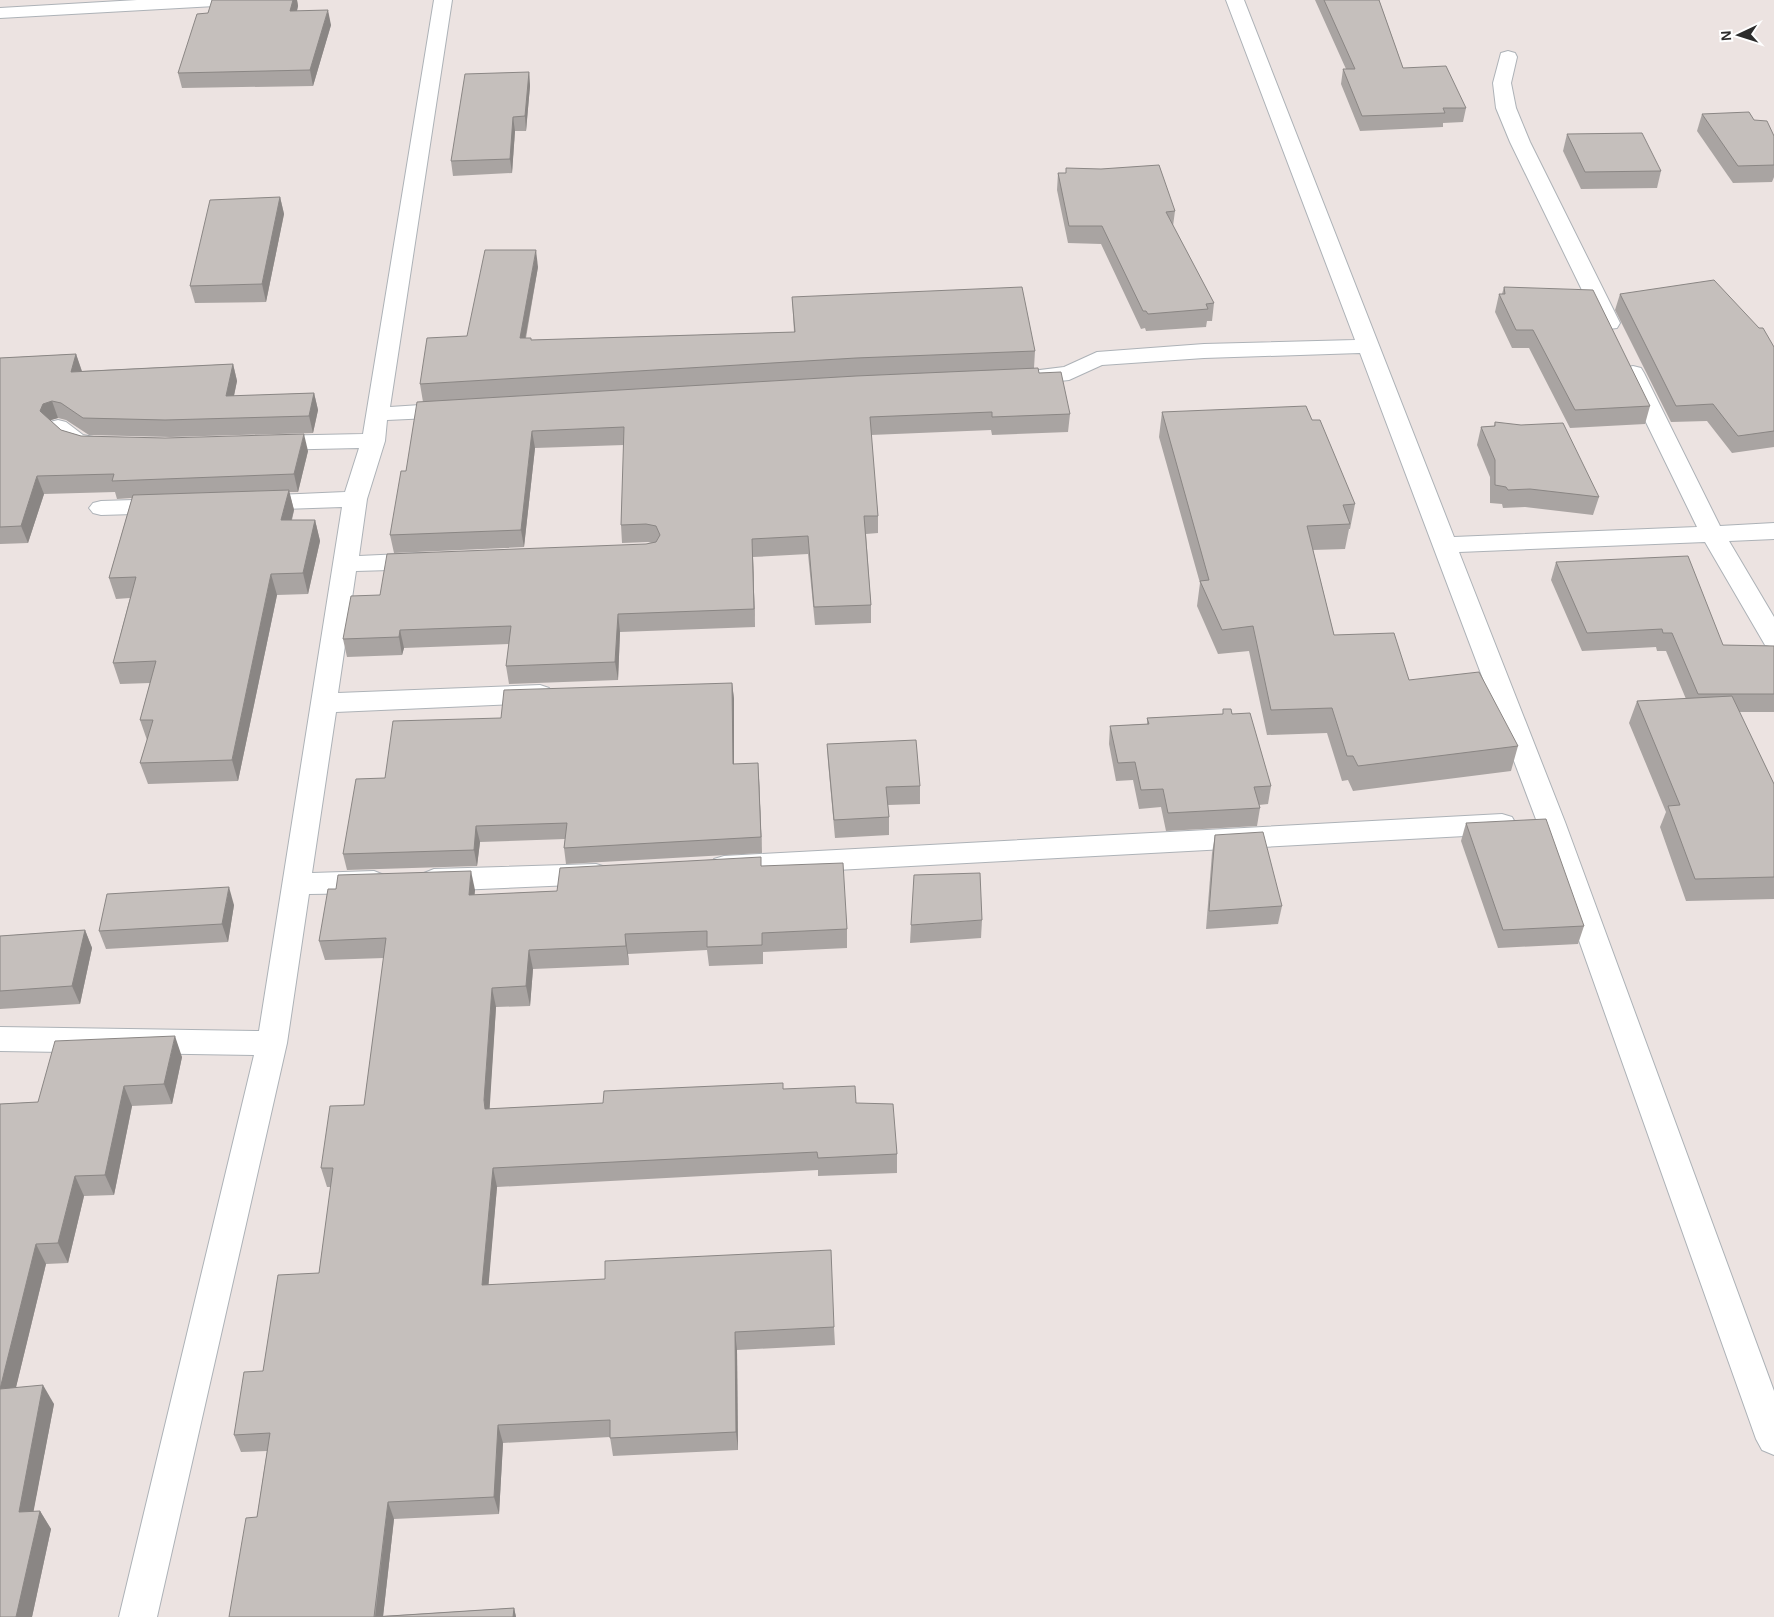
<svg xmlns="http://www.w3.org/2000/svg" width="1774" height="1617" viewBox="0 0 1774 1617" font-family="Helvetica,sans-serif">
	<rect width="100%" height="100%" fill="#ece3e1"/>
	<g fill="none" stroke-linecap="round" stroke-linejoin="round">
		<g stroke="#adb2b7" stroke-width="2">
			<g id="street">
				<polygon points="137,0 242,0 239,4 233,5 0,18 0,8"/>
				<polygon points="434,0 452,0 390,407 451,403 459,405 462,410 459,415 451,417 387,420 385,441 367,499 359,556 424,553 433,555 436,561 433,567 424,569 356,571 338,693 540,685 549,688 553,694 549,700 540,703 336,712 312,873 374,871 384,875 388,882 384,889 374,893 309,894 287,1043 157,1617 119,1617 254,1055 0,1051 0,1027 259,1031 342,507 254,510 246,508 242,503 246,498 254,496 345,492 359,448 269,450 261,448 257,443 261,438 269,436 363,434"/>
				<polygon points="1226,0 1244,0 1454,537 1697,527 1622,373 1625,368 1633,366 1641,368 1644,373 1720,526 1774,523 1774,539 1729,541 1774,617 1774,647 1765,645 1705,542 1459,552 1565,822 1774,1391 1774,1455 1762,1450 1756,1439 1537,822 1360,353 1204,358 1102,365 1069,380 1023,385 1015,383 1012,378 1015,373 1064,367 1097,352 1204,344 1355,340"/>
				<polygon points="1508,51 1515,53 1517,57 1511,83 1516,108 1530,142 1620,323 1617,328 1609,329 1601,328 1598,323 1510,142 1496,108 1493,83 1501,53"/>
				<path d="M58 420 66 422 83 435 104 439 108 444 104 449C83 454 59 445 47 427L50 422Z"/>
				<polygon points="167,499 175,501 179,506 175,511 167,513 101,515 93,513 89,508 93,503 101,501"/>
				<polygon points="1502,814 1512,817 1516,824 1512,831 1502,834 724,876 714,873 710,866 714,859 724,856"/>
				<polygon points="596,864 606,867 610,874 606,881 596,884 434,891 424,887 420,880 424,873 434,869"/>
			</g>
		</g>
		<use href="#street" fill="#fff" fill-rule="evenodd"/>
	</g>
	<g fill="#a9a4a2">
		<polygon points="212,0 297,0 298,6 297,11 331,25 313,86 182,88 178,73 208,13"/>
		<polygon points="1315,0 1379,0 1403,68 1466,108 1463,122 1443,123 1443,127 1360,131 1341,84 1343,69 1346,69"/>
		<polygon points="529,72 530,86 526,131 515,131 512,173 453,176 451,161"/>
		<polygon points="1702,114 1754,120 1774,136 1774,177 1772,182 1733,183 1697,131"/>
		<polygon points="1567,134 1661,171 1657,188 1581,189 1563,151"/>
		<polygon points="1066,168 1175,211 1173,226 1214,303 1212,321 1207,321 1206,327 1146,331 1145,328 1141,329 1101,244 1068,243 1057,190 1058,173 1066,173"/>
		<polygon points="280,197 284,214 266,302 195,303 190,286"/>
		<polygon points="538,267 526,338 531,338 531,340 794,332 792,297 1035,351 1034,368 1039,373 1070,414 1068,432 992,435 991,430 871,435 878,516 878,533 866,534 871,605 871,623 815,625 808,554 753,557 755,627 620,632 618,680 509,684 506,666 509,644 404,648 402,655 347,657 343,639 380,595 652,543 648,542 622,543 621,525 624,445 535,448 524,547 394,553 390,535 423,402 420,384"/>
		<polygon points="1504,287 1650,406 1645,424 1570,428 1529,348 1512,348 1495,312 1499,294 1502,294"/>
		<polygon points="1620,294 1774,347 1774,447 1732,453 1707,421 1671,422 1615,310"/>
		<polygon points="76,354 82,371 233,364 237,381 234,396 314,393 318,410 313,433 170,437 89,435 66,420 58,418 50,420 61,430 81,436 308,451 298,492 289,492 294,510 292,520 315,520 320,541 308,594 277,595 238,781 148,784 140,763 147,740 140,720 150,683 120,684 113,663 130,598 116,599 109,578 132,498 117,499 115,492 44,494 28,543 0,544 0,358"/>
		<polygon points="1162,412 1312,420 1355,504 1350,529 1349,529 1345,549 1313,550 1334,635 1518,746 1511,771 1353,791 1348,780 1342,781 1327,733 1267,735 1249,651 1218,654 1197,606 1200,583 1159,437"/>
		<polygon points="1495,422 1599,497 1593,515 1525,507 1503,508 1502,504 1490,503 1490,477 1477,445 1481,427 1494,426"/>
		<polygon points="1556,562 1723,645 1774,646 1774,712 1739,712 1774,784 1774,899 1686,901 1660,827 1666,812 1629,723 1637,701 1686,699 1666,651 1657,651 1656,647 1582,651 1551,580"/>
		<polygon points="732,683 734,699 734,764 759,779 762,853 566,864 564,848 565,839 480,842 477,866 347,870 343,854 385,778 501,718"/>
		<polygon points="1232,714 1271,786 1268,804 1259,805 1260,808 1257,826 1166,831 1161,807 1139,809 1133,780 1116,781 1109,744 1110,726 1147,724 1147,718"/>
		<polygon points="827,744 920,786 920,804 888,805 889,817 889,835 835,838 828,762"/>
		<polygon points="1466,823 1584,926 1578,944 1498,948 1461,841"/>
		<polygon points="1215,835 1282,906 1278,924 1206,929 1212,853"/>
		<polygon points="762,866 847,929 847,948 763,952 763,964 709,966 707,950 628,954 629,965 533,969 530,1006 496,1007 489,1109 603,1103 783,1089 856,1103 897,1154 897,1173 818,1176 818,1170 497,1187 488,1284 834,1327 835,1345 737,1350 738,1450 613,1456 610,1437 503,1443 499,1514 394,1519 383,1616 514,1608 516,1617 229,1617 257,1517 267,1451 241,1452 234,1435 263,1371 319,1273 331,1187 327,1187 321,1168 364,1105 384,958 325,960 319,941 336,889 475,890 474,895 557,891"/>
		<polygon points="234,905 228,942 106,949 99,931"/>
		<polygon points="982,920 981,938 910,943 911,925"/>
		<polygon points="85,930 92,948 80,1004 0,1009 0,936"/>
		<polygon points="182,1057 172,1104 132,1106 114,1195 84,1196 68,1263 46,1264 16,1387 54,1404 33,1512 40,1511 51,1529 32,1617 0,1617 0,1104 38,1102"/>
	</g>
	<g fill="#8a8684">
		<polygon points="293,0 297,0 298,6 293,26 290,11"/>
		<polygon points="328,10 331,25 313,86 310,70"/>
		<polygon points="529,72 530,86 526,131 525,116"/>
		<polygon points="513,117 515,131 512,173 510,159"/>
		<polygon points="280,197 284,214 266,302 262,284"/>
		<polygon points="536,250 538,267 522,356 520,338"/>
		<polygon points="76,354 82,372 71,372"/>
		<polygon points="233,364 237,381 230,414 226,396"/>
		<polygon points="314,393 318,410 313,433 309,416"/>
		<polygon points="52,401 58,418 48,421 40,411 43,404"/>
		<polygon points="532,431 535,448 524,547 521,530"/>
		<polygon points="304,434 308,451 298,492 294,474"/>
		<polygon points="37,476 44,494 28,543 21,526"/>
		<polygon points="289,490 294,510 286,541 281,520"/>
		<polygon points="315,520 320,541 308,594 303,573"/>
		<polygon points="752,539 753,557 755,627 754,609"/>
		<polygon points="271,574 277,595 238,781 232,760"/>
		<polygon points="618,614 620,632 618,680 615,662"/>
		<polygon points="400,630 404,648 402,655 399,637"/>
		<polygon points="732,683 734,699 734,780 733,764"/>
		<polygon points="758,763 759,779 762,853 761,837"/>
		<polygon points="476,826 480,842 477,866 474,850"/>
		<polygon points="471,871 475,890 473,915 469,895"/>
		<polygon points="229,887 234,905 228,942 222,924"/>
		<polygon points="85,930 92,948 80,1004 72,986"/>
		<polygon points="625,934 628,954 629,965 626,946"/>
		<polygon points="529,950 533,969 530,1006 526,986"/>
		<polygon points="492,988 496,1007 489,1119 485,1109 484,1100"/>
		<polygon points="175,1036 182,1057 172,1104 164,1084"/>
		<polygon points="124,1086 132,1106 114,1195 105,1175"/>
		<polygon points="493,1168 497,1187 487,1303 482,1285"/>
		<polygon points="75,1176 84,1196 68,1263 58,1243"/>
		<polygon points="36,1244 46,1264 11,1408 0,1389"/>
		<polygon points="735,1332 737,1350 738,1450 736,1432"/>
		<polygon points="43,1385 54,1404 30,1530 19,1512"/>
		<polygon points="498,1425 503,1443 499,1514 494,1497"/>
		<polygon points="388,1502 394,1519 383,1617 375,1617"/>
		<polygon points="40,1511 51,1529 32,1617 16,1617"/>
		<polygon points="514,1608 516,1617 513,1617"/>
	</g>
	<g fill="#c5bfbc" stroke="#8a8684">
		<polygon points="212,0 293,0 290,11 328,10 310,70 178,73 197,14 208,13"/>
		<polygon points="1324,0 1379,0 1403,68 1446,66 1466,108 1443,108 1445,113 1362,116 1343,69 1355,69"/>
		<polygon points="529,72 525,116 513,117 510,159 451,161 465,74"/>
		<polygon points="1749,112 1754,120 1767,121 1774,136 1774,165 1738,166 1702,114"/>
		<polygon points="1642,133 1661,171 1585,172 1567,134"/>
		<polygon points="1159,165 1175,211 1166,212 1214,303 1206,304 1208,309 1148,314 1146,311 1143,311 1102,226 1069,226 1058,173 1066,173 1066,168 1101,169"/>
		<polygon points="280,197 262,284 190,286 210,200"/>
		<polygon points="485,250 536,250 520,338 531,338 531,340 795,332 792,297 1022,287 1035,351 856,358 420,384 427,338 467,336"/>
		<polygon points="1714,280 1759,328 1763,328 1774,347 1774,431 1738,436 1713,404 1676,406 1620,294"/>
		<polygon points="1504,287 1593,290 1650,406 1575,410 1533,330 1516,330 1499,294 1505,294"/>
		<polygon points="76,354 71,372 233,364 226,396 314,393 309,416 165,420 83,418 61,403 52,401 43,404 40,411 61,430 81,436 165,438 304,434 294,474 112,481 114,474 37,476 21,526 0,527 0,358"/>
		<polygon points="1038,368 1039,373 1061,372 1070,414 992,417 992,412 870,417 878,516 864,516 871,605 814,607 808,536 752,539 754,609 618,614 615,662 506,666 511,626 400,630 399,637 343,639 351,596 380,595 387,554 646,544 656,542 660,535 656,526 646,524 621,525 624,427 532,431 521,530 390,535 401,471 406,471 417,402 856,376"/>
		<polygon points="1306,406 1312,420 1320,420 1355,504 1343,505 1350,524 1307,526 1334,635 1394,633 1409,680 1479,672 1518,746 1358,766 1353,756 1347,756 1332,708 1271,710 1253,626 1222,630 1200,581 1209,580 1162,412"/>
		<polygon points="1495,422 1521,425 1563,423 1599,497 1530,489 1508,490 1506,487 1495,485 1495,460 1481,427 1495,426"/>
		<polygon points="289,490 281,520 315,520 303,573 271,574 232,760 140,763 153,720 140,720 156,661 113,663 136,577 109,578 133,495"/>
		<polygon points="1688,556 1723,645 1774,646 1774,694 1698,694 1672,633 1663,633 1662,629 1587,633 1556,562"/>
		<polygon points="732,683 733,764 758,763 761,837 564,848 567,823 476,826 474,850 343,854 356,779 385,778 393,721 501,718 504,690"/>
		<polygon points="1732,696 1774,784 1774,877 1695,879 1668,806 1680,805 1637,701"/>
		<polygon points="1223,709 1231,709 1232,714 1250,713 1271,786 1254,787 1260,808 1168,813 1163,789 1141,790 1135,762 1118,763 1110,726 1149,724 1147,718 1223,714"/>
		<polygon points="916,740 920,786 886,787 889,817 834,820 827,744"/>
		<polygon points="1546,819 1584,926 1503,930 1466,823"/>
		<polygon points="1263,832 1282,906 1209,911 1215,835"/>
		<polygon points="761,857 761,866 843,863 847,929 762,933 762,945 707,947 707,931 625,934 626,946 529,950 526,986 492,988 484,1100 485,1109 603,1103 604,1091 783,1083 783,1089 855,1086 856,1103 893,1104 897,1154 818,1158 817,1152 493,1168 482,1285 605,1279 605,1261 831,1250 834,1327 735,1332 736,1432 610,1438 610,1420 498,1425 494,1497 388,1502 374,1617 514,1608 513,1617 229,1617 246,1518 257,1517 270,1433 234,1435 244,1372 263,1371 278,1275 319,1273 333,1168 321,1168 330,1106 364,1105 386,938 319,941 328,889 336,889 338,875 471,871 469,895 557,891 560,868"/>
		<polygon points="980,873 982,920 911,925 914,875"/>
		<polygon points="229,887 222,924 99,931 107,894"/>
		<polygon points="85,930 72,986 0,991 0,936"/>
		<polygon points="175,1036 164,1084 124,1086 105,1175 75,1176 58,1243 36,1244 0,1389 43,1385 19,1512 40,1511 16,1617 0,1617 0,1104 38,1102 55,1041"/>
	</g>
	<g transform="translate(1739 35) rotate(266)" stroke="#ffffff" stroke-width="4" paint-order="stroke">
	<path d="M0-4L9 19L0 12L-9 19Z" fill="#2c2c2c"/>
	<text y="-8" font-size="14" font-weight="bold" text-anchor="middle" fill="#2c2c2c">N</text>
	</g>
</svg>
